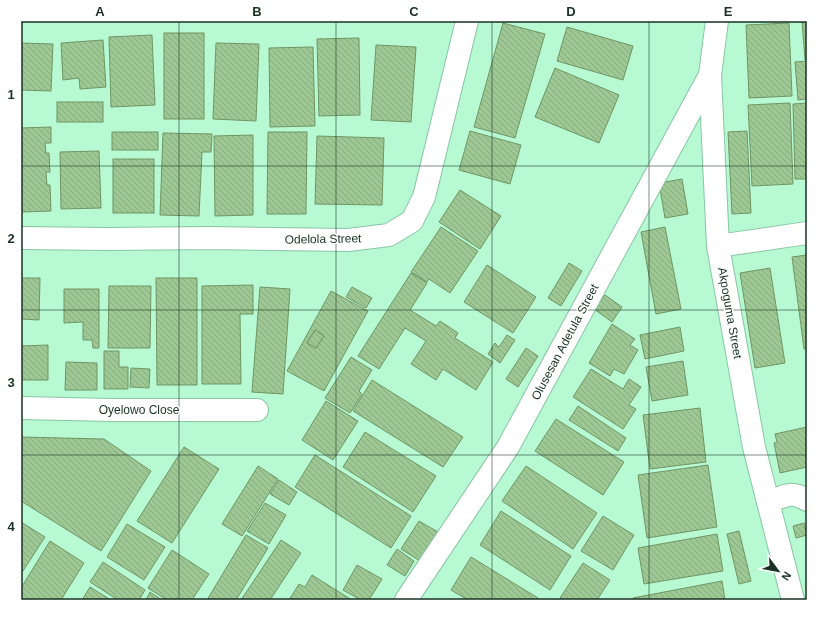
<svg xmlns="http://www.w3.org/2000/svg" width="828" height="621" viewBox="0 0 828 621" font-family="Helvetica,sans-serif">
	<defs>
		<pattern id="building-back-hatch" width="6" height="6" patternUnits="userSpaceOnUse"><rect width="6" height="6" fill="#9dc793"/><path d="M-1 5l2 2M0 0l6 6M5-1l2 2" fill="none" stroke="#86ab7f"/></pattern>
	</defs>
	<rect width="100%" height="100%" fill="#b7f9d3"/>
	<g fill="url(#building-back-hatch)" stroke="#6f9664" fill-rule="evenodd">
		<polygon points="802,21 807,21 807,59 805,60"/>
		<polygon points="503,23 545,34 515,138 474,127"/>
		<polygon points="789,23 792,96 749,98 746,25"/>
		<polygon points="567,27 633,46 623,80 557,61"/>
		<rect x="164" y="33" width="40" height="86"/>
		<polygon points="152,35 155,105 111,107 109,37"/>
		<polygon points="359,38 360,115 319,116 317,39"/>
		<polygon points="103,40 106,87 80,89 79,78 63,80 61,43"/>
		<polygon points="21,43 53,44 51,91 21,90"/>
		<polygon points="216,43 259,44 256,121 213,119"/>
		<polygon points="376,45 416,47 411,122 371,120"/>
		<polygon points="313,47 315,126 270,127 269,48"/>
		<polygon points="807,61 807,99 798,100 795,62"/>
		<polygon points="555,68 619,95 599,143 535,117"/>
		<rect x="57" y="102" width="46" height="20"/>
		<polygon points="790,103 793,184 752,186 748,105"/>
		<polygon points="807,103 807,179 795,179 793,104"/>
		<polygon points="51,127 51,143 45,143 46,153 49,153 50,172 46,172 47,185 50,185 51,211 21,212 21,128"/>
		<polygon points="470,131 521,145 510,184 459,170"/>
		<polygon points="747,131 751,213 732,214 728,132"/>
		<rect x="112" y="132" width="46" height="18"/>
		<polygon points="268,132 307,132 306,214 267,214"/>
		<polygon points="163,133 212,134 211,152 202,152 199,216 160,215"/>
		<polygon points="253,135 253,215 215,216 214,136"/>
		<polygon points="317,136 384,138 382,205 315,204"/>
		<polygon points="99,151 101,208 61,209 60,152"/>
		<rect x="113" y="159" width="41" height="54"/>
		<polygon points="682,179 688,214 665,218 659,183"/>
		<polygon points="460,190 501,216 480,249 439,222"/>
		<polygon points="441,227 478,251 450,293 429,279 427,282 411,272"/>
		<polygon points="665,227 681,309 656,314 641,232"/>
		<polygon points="807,255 807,349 804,349 792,257"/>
		<polygon points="569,263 582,271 561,306 548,298"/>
		<polygon points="487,265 536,297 513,333 464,302"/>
		<polygon points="770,268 785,363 755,368 740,273"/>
		<polygon points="411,273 427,283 410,310 436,326 440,321 458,333 455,338 493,362 476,390 443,369 436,380 411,364 426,341 405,328 379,369 358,356"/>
		<polygon points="21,278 40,278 39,320 21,319"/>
		<polygon points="156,278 197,278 197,385 157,385"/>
		<polygon points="253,285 253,314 240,314 241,384 202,384 202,286"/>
		<polygon points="109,286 151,286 150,348 108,348"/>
		<polygon points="260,287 290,289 283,394 252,392"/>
		<polygon points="352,287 372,298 366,308 346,297"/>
		<polygon points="64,289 99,289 99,348 93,348 92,340 83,340 83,322 64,323"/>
		<path d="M331 291 368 311 324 391 287 371ZM315 330 324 336 316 348 307 343Z"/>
		<polygon points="605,295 622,307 612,322 594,309"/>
		<polygon points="612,324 635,339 630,345 638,350 624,374 614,369 610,376 589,363"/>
		<polygon points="680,327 684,351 645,359 640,335"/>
		<polygon points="315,330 324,336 316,348 307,343"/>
		<polygon points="507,335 515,340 500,363 488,354 495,343 499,347"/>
		<polygon points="48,345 48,380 21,380 21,346"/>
		<polygon points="526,348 538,356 518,387 506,379"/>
		<polygon points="104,351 119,351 119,367 128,367 128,389 104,389"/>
		<polygon points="351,357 372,370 359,391 362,394 350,413 325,398"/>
		<polygon points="683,361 688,395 652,401 646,367"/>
		<polygon points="66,362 97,363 97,390 65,390"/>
		<polygon points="131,368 150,369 149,388 130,387"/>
		<polygon points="591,369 623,389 629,379 641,387 629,405 636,409 623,429 573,397"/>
		<polygon points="372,380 463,437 443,467 353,411"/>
		<polygon points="326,401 358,421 333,460 302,440"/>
		<polygon points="578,406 626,438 618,451 569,420"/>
		<polygon points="700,408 706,462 650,469 643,415"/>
		<polygon points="556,419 624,462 603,495 535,451"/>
		<polygon points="807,427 807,467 780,473 774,443 777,442 775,434"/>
		<polygon points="365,432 436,476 413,512 343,467"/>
		<polygon points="21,437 104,439 151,471 101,551 21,501"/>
		<polygon points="184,447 219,469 172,543 137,521"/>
		<polygon points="315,455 411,516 391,548 295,487"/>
		<polygon points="708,465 717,527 647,538 638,475"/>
		<polygon points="258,466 278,479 242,536 222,524"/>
		<polygon points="526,466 597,513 573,549 502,501"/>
		<polygon points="279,480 297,492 289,505 270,494"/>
		<polygon points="265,503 286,515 269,544 247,531"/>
		<polygon points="501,511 571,556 550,590 480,545"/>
		<polygon points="603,516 634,535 613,570 581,551"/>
		<polygon points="419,521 438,532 420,561 401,549"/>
		<polygon points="21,522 45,537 21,574"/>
		<polygon points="804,523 807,535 796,538 793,526"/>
		<polygon points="127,524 165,547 144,580 107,557"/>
		<polygon points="739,531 751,581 739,584 727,534"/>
		<polygon points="717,534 723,571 644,584 638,548"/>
		<polygon points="246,535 268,548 236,600 207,600"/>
		<polygon points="281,540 301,553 270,600 241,600"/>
		<polygon points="50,541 84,563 61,600 21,600 21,588"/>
		<polygon points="397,549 414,561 405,576 387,565"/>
		<polygon points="172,550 209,574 192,600 167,600 148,588"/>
		<polygon points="471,557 538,598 536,600 468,600 451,590"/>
		<polygon points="103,562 145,590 139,600 118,600 90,582"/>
		<polygon points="583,563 610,580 597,600 564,600 560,598"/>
		<polygon points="357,565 382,579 369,600 361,600 343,590"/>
		<polygon points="312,575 352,600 289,600 299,584 305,587"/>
		<polygon points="722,581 725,600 634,600 633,598"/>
		<polygon points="90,587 111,600 82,600"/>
		<polygon points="150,592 162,600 146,600"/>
	</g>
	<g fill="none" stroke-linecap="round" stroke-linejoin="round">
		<g stroke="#87c7a3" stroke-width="24">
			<g id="minor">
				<polyline points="717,21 710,75 718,246 754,447 793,600"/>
				<polyline points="21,238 108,239 210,238 348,240 389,235 412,221 424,197 467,21"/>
				<polyline points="718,246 807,233"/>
				<polyline points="21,408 113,410 257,410"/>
				<path d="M768 502C785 496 791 490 807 500"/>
				<polyline points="406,600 508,447 710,75"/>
			</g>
		</g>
		<use href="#minor" stroke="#fff" stroke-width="22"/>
	</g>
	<path fill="none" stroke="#183224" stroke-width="1" stroke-opacity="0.55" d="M179 21V600M336 21V600M492 21V600M649 21V600M21 166H807M21 310H807M21 455H807"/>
	<g text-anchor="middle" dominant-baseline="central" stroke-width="3" stroke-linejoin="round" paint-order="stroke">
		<g font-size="12" fill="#183224" stroke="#fff">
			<text transform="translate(323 239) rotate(-1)">Odelola Street</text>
			<text transform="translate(730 313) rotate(80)">Akpoguma Street</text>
			<text transform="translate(565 342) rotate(-62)">Olusesan Adetula Street</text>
			<text x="139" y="410">Oyelowo Close</text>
		</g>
	</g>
	<rect width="828" height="621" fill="none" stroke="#ffffff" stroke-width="44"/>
	<g transform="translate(778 571) rotate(122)" stroke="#ffffff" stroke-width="3" paint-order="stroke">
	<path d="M0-3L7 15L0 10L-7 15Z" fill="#183224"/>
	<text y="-6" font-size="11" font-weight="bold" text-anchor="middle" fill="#183224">N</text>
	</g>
	<rect x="22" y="22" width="784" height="577" fill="none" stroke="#183224" stroke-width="1.5"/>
	<g font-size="13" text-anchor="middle" font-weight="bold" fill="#183224">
		<text x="100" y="16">A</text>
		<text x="257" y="16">B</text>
		<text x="414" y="16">C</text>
		<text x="571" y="16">D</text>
		<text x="728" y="16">E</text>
		<text x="11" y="99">1</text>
		<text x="11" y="243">2</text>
		<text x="11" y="387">3</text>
		<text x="11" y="531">4</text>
	</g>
</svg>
